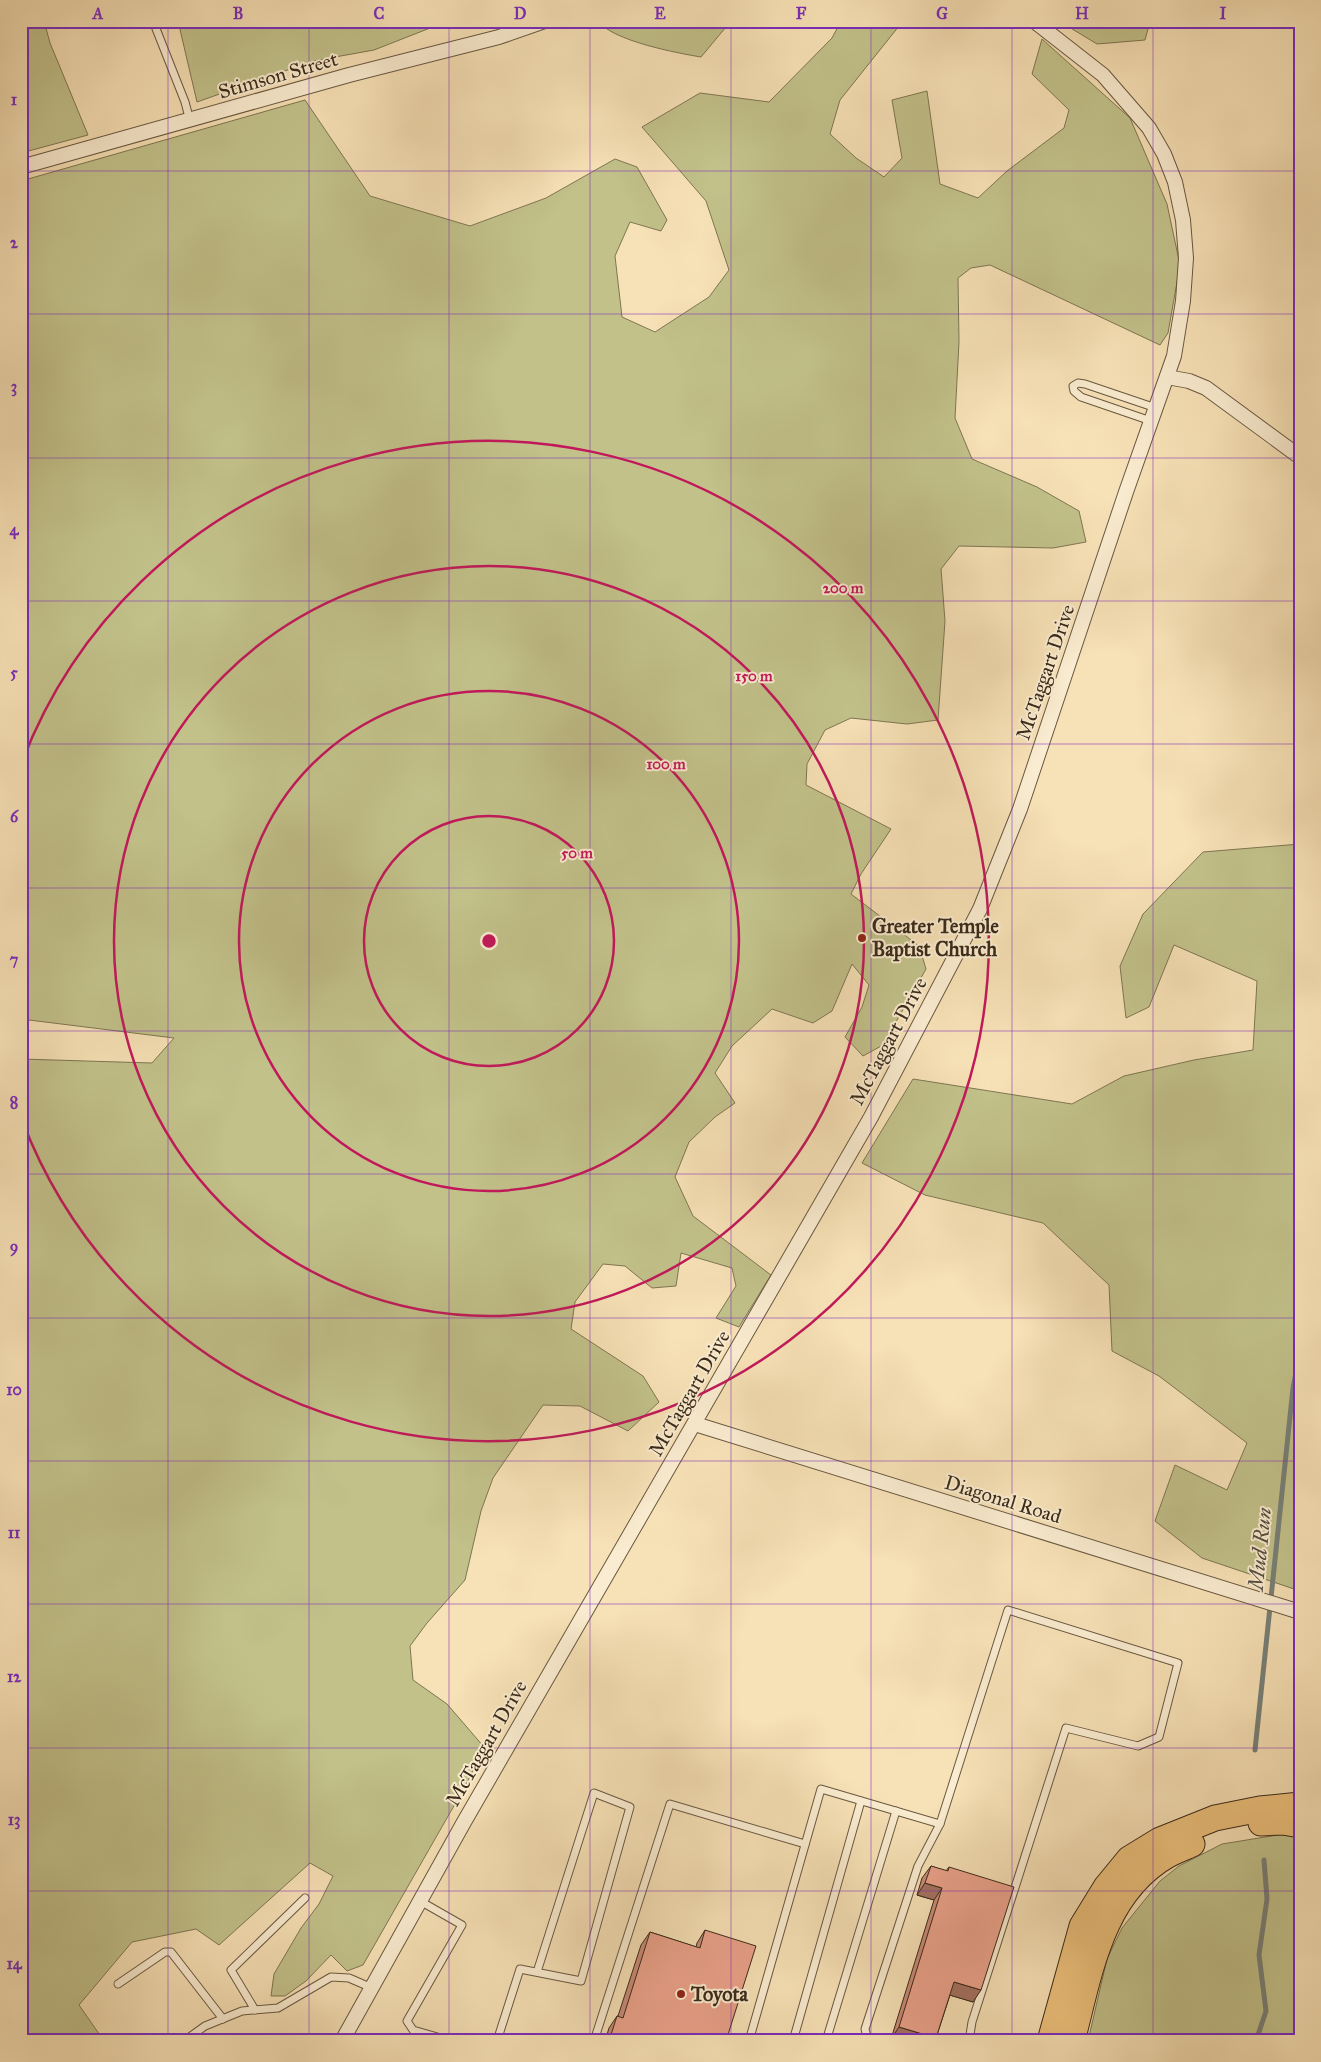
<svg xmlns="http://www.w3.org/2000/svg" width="1321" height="2062" viewBox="0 0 1321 2062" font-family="'IM FELL Great Primer',serif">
	<rect width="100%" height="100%" fill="#f7e1b6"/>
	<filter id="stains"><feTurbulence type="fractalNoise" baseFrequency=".004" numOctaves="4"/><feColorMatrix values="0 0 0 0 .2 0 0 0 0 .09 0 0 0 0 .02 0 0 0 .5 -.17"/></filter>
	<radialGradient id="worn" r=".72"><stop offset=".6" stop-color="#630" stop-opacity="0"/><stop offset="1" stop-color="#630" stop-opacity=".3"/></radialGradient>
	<g fill="#c2c18a" stroke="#7e7652">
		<polygon points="21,21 44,21 50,43 88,135 21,153"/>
		<polygon points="178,21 448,21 374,50 313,61 197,102"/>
		<path d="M598 21H731L701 57C677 53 613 41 598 21Z"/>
		<polygon points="841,21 903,21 840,100 830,134 856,158 884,177 902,158 892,100 927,91 940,184 978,198 1007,171 1064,128 1069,110 1032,74 1042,39 1130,118 1167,204 1180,265 1168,333 1160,345 990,265 971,268 958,278 959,342 955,418 972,459 1037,487 1079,511 1086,542 1053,548 959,546 941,569 945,621 938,720 907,724 851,718 825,730 807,764 806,785 891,829 861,874 851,894 919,946 926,969 883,1045 863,1056 845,1037 862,1007 869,985 852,964 832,1011 813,1023 772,1009 732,1046 715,1073 735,1103 715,1117 689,1142 675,1177 693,1216 771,1275 739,1327 716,1318 736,1286 732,1268 681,1253 676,1286 652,1288 625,1266 603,1264 575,1302 571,1329 643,1376 659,1402 628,1431 580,1406 543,1405 493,1478 481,1511 465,1580 427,1623 410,1646 413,1680 447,1704 484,1747 467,1783 363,1965 347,1971 331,1955 306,1981 285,1996 271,1996 274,1974 301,1928 319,1904 333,1876 310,1863 219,1945 196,1929 132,1942 79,2005 104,2041 21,2041 21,1059 152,1063 174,1038 21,1019 21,181 305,100 370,196 470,226 546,198 615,159 637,167 667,220 661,231 630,222 615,256 622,317 655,332 709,297 729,270 706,201 642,127 700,93 769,102 832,38"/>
		<polygon points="1059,21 1150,21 1145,40 1097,44"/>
		<polygon points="1300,844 1300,1591 1202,1558 1155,1521 1175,1465 1227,1490 1247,1443 1159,1376 1112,1351 1109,1285 1043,1223 925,1195 862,1163 913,1079 1072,1104 1124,1076 1194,1060 1253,1050 1257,981 1174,945 1149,1007 1126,1018 1120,966 1143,914 1203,852"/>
		<polygon points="1290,1833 1300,1835 1300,2041 1088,2041 1107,1959 1122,1928 1160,1881 1179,1866 1222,1844"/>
	</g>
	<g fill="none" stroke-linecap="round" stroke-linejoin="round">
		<g stroke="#788179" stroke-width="5">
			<polyline points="1255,1750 1293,1388 1300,1352"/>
			<polyline points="1256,2041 1266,2011 1259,1955 1267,1899 1264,1860"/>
		</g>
		<g stroke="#695841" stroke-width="9">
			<g id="service">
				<polyline points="153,21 185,102 190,121"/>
				<polyline points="1151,421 1081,397 1074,391 1073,386 1078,383 1085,384 1156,408"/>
				<polyline points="420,1901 462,1925 407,2021 413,2030 451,2041"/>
				<polyline points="118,1984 165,1952 171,1952 223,2019"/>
				<polyline points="255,2010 231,1970 305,1898"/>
				<polyline points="184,2041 205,2026 242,2011 278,2008 331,1977 349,1978 372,1988"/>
				<polyline points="497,2041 520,1969 581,1981 630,1807 594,1793 537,1972"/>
				<polyline points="594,2041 670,1804 805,1844"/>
				<polyline points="749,2041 821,1789 940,1824"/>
				<polyline points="793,2041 861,1801"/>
				<polyline points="826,2041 896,1811"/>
				<polyline points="868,2041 865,2029 918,1866 940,1824 1008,1610 1178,1663 1159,1737 1138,1746 1066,1728 972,2022 969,2041"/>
			</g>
		</g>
		<g stroke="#695841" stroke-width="16">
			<g id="minor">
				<polyline points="21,167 349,75 499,37 545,21"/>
				<polyline points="1167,377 1189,381 1206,388 1300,457"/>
				<polyline points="695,1424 1300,1612"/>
				<polyline points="342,2041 464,1822 871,1117 980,909 1020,809 1126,492 1174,356 1183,301 1186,258 1183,220 1175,182 1164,154 1149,128 1103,75 1034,21"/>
			</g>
		</g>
		<g stroke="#3a2a1a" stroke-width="27">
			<g id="motorway">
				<polyline points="1261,1823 1283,1822 1300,1825"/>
				<polyline points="1050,2041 1082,1926 1106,1887 1129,1859 1160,1840 1215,1818 1260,1809 1300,1805"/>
				<path d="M1072 2041C1090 1973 1101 1893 1168 1855 1175 1851 1184 1848 1192 1844"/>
			</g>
		</g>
		<use href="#service" stroke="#faecd0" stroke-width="7"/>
		<use href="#minor" stroke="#faecd0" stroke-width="14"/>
		<use href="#motorway" stroke="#ecc07b" stroke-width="25"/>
	</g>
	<g fill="#c98a77" stroke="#3a2a1a">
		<polygon points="931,1866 946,1871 949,1867 973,2002 950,1995 936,2038 935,2041 897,2041 891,2039 934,1900 917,1895 922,1878"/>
		<polygon points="705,1930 726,2041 605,2041 609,2028 617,2016 618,2016 641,1945 650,1932 696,1947 697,1943"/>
	</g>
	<g fill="#a47161" stroke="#3a2a1a">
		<polygon points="925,1883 942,1888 934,1900 917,1895"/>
		<polygon points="954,1982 981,1990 973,2002 946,1994"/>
		<polygon points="899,2027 936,2038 935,2041 897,2041 891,2039"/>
	</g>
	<g fill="#eaa18a" stroke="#3a2a1a">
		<polygon points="931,1866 948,1871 949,1867 1014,1887 981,1990 954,1982 936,2038 899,2027 942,1888 925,1883"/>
		<polygon points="705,1930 756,1946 726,2041 609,2041 617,2016 623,2018 650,1932 700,1948"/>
	</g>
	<path fill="none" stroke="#7b2cbf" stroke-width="1" stroke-opacity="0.55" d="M168 21V2041M309 21V2041M449 21V2041M590 21V2041M731 21V2041M871 21V2041M1012 21V2041M1153 21V2041M21 171H1300M21 314H1300M21 458H1300M21 601H1300M21 744H1300M21 888H1300M21 1031H1300M21 1174H1300M21 1318H1300M21 1461H1300M21 1604H1300M21 1748H1300M21 1891H1300"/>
	<g fill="none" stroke="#c2185b" stroke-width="2.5">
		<circle cx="489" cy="941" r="125"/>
		<circle cx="489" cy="941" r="250"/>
		<circle cx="489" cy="941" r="375"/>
		<path d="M22 762A500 500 0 1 1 22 1120"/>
	</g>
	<g fill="#8f2418" stroke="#faecd0" stroke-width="2">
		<circle cx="862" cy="938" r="5"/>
		<circle cx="681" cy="1994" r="5"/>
	</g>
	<g text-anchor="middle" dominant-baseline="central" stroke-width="4" stroke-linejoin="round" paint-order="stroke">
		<g font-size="20" fill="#3a2a1a" stroke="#faecd0">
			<text transform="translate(278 75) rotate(-16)">Stimson Street</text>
			<text transform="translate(1045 672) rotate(-71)">McTaggart Drive</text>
			<text transform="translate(888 1041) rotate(-62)">McTaggart Drive</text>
			<text transform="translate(689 1393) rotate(-60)">McTaggart Drive</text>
			<text transform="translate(1003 1499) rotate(17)">Diagonal Road</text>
			<text transform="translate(486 1743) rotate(-60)">McTaggart Drive</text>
		</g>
		<g font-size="20" font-weight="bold" fill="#3a2a1a" stroke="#faecd0" text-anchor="start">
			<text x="872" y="926">Greater Temple<tspan x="872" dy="23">Baptist Church</tspan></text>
			<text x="691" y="1994">Toyota</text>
		</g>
		<g font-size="21" font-style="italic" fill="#544e42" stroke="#faecd0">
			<text transform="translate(1260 1549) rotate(-84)">Mud Run</text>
		</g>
	</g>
	<circle cx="489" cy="941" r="8" fill="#c2185b" stroke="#faecd0" stroke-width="2.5"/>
	<g font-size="15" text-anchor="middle" font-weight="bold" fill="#c2185b" stroke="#faecd0" stroke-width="4" stroke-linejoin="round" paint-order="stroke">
		<text x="843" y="593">200 m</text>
		<text x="754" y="681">150 m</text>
		<text x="666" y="769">100 m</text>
		<text x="577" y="858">50 m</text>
	</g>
	<rect width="1321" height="2062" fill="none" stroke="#f7e1b6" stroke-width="55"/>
	<rect x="28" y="28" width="1266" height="2006" fill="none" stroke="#7b2cbf" stroke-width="2"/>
	<g font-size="16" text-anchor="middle" font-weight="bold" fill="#7b2cbf">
		<text x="98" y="19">A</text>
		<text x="238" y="19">B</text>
		<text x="379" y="19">C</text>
		<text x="520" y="19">D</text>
		<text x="660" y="19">E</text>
		<text x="801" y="19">F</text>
		<text x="942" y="19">G</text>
		<text x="1082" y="19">H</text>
		<text x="1223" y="19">I</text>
		<text x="14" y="105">1</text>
		<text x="14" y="248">2</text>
		<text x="14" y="392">3</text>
		<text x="14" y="535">4</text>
		<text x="14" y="678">5</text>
		<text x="14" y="822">6</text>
		<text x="14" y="965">7</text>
		<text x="14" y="1108">8</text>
		<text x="14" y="1252">9</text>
		<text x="14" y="1395">10</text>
		<text x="14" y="1538">11</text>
		<text x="14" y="1682">12</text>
		<text x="14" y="1825">13</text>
		<text x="14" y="1969">14</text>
	</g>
	<rect width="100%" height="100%" filter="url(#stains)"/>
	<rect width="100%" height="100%" fill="url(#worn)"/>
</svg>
